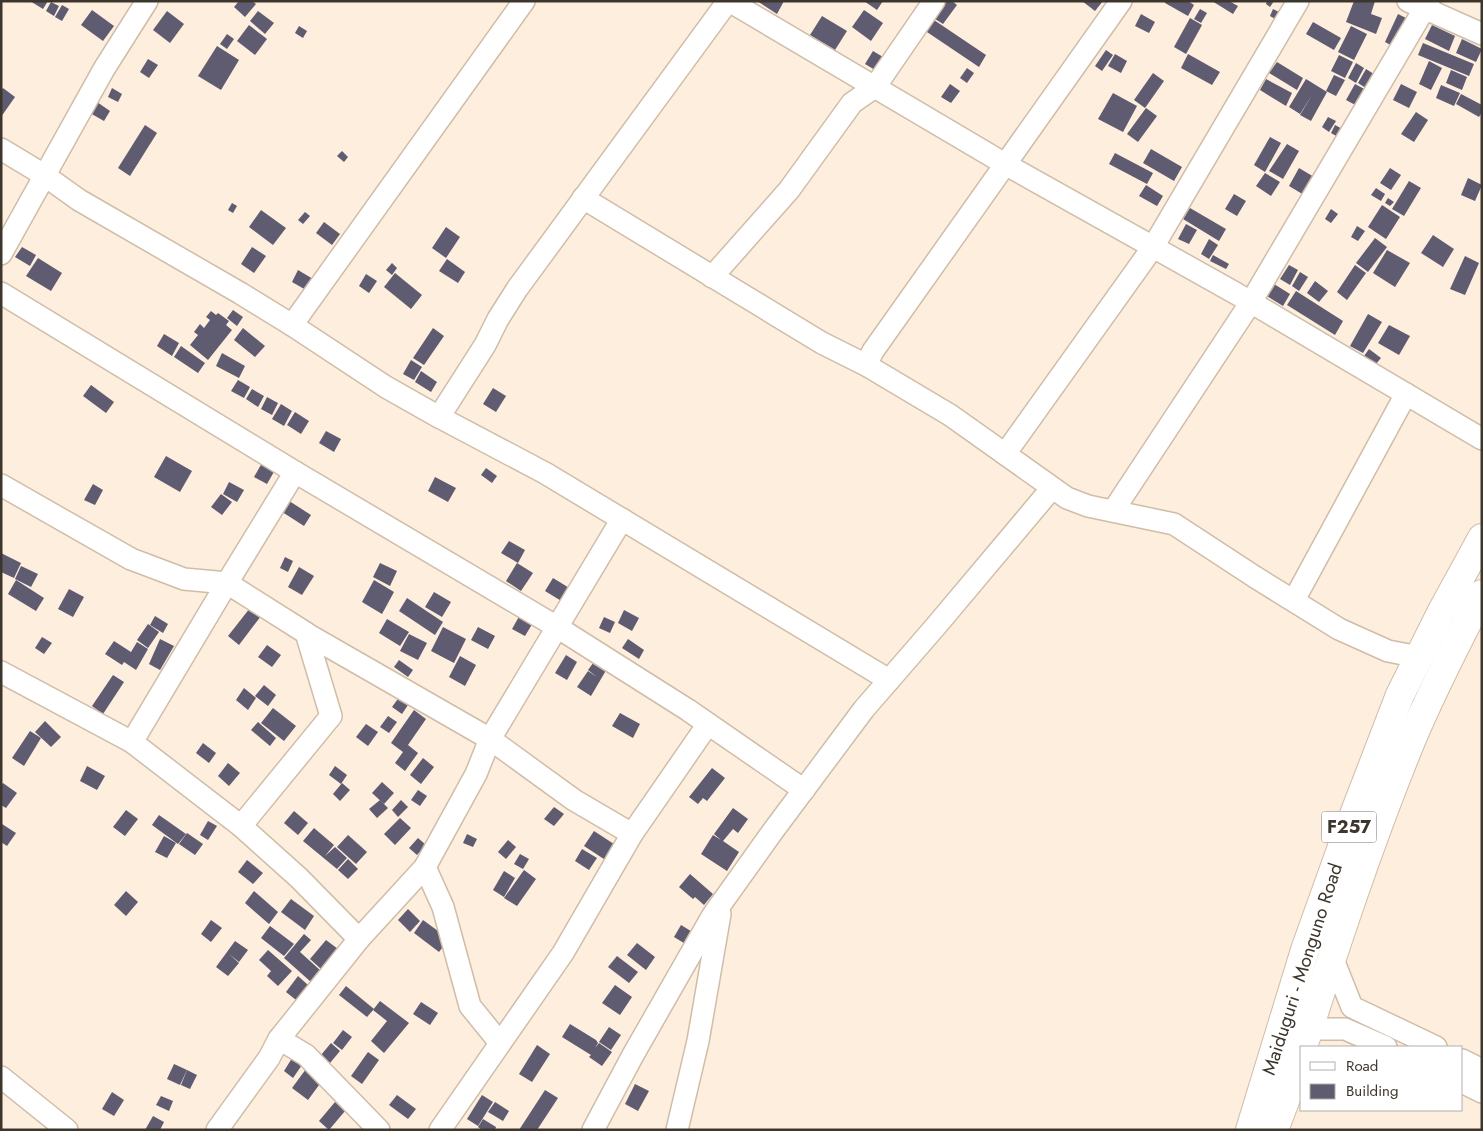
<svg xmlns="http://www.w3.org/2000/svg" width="1483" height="1131" viewBox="0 0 1483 1131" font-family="Jost,sans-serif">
	<rect width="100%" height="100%" fill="#feeedd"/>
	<g fill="#5f5b71">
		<polygon points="30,1 48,1 43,9"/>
		<polygon points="239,1 252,1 256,4 245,17 234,7"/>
		<polygon points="757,1 784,1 777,14"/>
		<polygon points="864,1 883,1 877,10"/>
		<polygon points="943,1 952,1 957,5 943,24 932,17"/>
		<polygon points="1082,1 1103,1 1095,11"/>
		<polygon points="1165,1 1188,1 1194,5 1188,16 1165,3"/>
		<polygon points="1212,1 1229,1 1238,6 1233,14"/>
		<polygon points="1267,1 1274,1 1270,7 1266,4"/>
		<polygon points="1354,1 1375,1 1371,14 1382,18 1376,34 1346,22"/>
		<polygon points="51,2 59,6 54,16 46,11"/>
		<polygon points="62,5 69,9 62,21 55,17"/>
		<polygon points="1200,9 1207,13 1201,23 1194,19"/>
		<polygon points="1273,9 1281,13 1277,20 1270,16"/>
		<polygon points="92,10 114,26 103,41 81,25"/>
		<polygon points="864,10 883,23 871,41 852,27"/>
		<polygon points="167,11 184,24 170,43 153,30"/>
		<polygon points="258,11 274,23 265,34 250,21"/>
		<polygon points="1141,14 1155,22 1149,33 1135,26"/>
		<polygon points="1398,14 1414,22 1400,50 1385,42"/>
		<polygon points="822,16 847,31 835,50 810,35"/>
		<polygon points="931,18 986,55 979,67 924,30"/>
		<polygon points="1190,18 1202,25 1186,54 1174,47"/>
		<polygon points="1313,22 1341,38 1334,50 1306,34"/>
		<polygon points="249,25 267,39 255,55 237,41"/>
		<polygon points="1432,25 1455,36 1449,51 1425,39"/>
		<polygon points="299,26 307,31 303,38 295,33"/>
		<polygon points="1351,26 1367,34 1354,60 1338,52"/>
		<polygon points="227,34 234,39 227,49 220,44"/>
		<polygon points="1462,39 1482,49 1476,62 1456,53"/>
		<polygon points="1423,43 1474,64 1469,76 1418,55"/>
		<polygon points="217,46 239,60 221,90 198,76"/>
		<polygon points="1106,50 1113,55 1102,71 1095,66"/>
		<polygon points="873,51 883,57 875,70 865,64"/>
		<polygon points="1115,54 1127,61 1121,73 1108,66"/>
		<polygon points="1188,54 1220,72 1212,85 1181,68"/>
		<polygon points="1339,55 1353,62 1345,78 1331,71"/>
		<polygon points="148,59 158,65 149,78 140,72"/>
		<polygon points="1429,61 1442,68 1431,90 1419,84"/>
		<polygon points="1277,62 1303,78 1297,90 1269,73"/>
		<polygon points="1356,63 1364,68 1356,83 1348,78"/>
		<polygon points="967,68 974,73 967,83 960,78"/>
		<polygon points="1366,69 1377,76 1369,90 1358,83"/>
		<polygon points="1451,70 1467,77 1462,90 1446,83"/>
		<polygon points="1153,73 1164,81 1145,108 1134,100"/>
		<polygon points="1334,75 1345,80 1336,96 1326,91"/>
		<polygon points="1266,79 1292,93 1286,106 1260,90"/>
		<polygon points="1306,79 1327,92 1311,121 1300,115 1312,95 1300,114 1289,107"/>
		<polygon points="950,84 960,91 951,103 941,97"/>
		<polygon points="1355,84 1370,92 1361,108 1346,100"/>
		<polygon points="1401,84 1417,92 1409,108 1393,100"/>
		<polygon points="1441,85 1460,93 1454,106 1436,98"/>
		<polygon points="3,88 15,97 1,117 1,91"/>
		<polygon points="112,88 122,94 118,102 108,97"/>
		<polygon points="1113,93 1137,106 1123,132 1098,119"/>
		<polygon points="1461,94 1482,105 1482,112 1479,117 1456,104"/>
		<polygon points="97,102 110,111 104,121 90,113"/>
		<polygon points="1146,108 1157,116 1138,142 1127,134"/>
		<polygon points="1416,112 1428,120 1414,142 1401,134"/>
		<polygon points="1328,117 1336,121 1329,132 1322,127"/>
		<polygon points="145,125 157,133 130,176 118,168"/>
		<polygon points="1335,125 1348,132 1343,140 1331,133"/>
		<polygon points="1270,137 1281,143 1265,172 1254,165"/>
		<polygon points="1287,144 1299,151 1283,179 1269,171"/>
		<polygon points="1151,149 1182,167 1174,181 1143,163"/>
		<polygon points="342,151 348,157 344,162 337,156"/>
		<polygon points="1115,153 1153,173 1147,184 1109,164"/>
		<polygon points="1299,168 1319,180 1309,198 1289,186"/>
		<polygon points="1390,168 1401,175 1391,190 1380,183"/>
		<polygon points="1265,173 1280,182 1271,196 1256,186"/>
		<polygon points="1468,178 1482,185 1475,201 1461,195"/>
		<polygon points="1409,181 1421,188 1404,216 1392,209"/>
		<polygon points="1146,185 1163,196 1157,206 1139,196"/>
		<polygon points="1376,188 1385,194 1381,201 1371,195"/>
		<polygon points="1234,194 1246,201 1237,216 1225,209"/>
		<polygon points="1388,198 1394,202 1390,206 1385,203"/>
		<polygon points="232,203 237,206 233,213 228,210"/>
		<polygon points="1382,205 1400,217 1386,239 1368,227"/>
		<polygon points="1190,208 1226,229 1219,241 1183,219"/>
		<polygon points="1331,209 1338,214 1331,223 1325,219"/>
		<polygon points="261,210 286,228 273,245 249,227"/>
		<polygon points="305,212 310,216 303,224 298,220"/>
		<polygon points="324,222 340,234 332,245 316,233"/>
		<polygon points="1186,224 1197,230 1189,244 1178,239"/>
		<polygon points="1357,226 1365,231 1358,241 1351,237"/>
		<polygon points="446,227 460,237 446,258 432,248"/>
		<polygon points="1433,235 1454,249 1443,267 1421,253"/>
		<polygon points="1375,238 1387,247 1368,272 1356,263"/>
		<polygon points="1209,239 1218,245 1209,259 1201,254"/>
		<polygon points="22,247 36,255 30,266 15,257"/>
		<polygon points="252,247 266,256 254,273 241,264"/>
		<polygon points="1387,250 1410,263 1395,287 1373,273"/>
		<polygon points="1213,255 1229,264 1226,269 1210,261"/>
		<polygon points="1465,256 1479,263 1465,295 1450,289"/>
		<polygon points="38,258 62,273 51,291 26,276"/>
		<polygon points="447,259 465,272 458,283 439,271"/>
		<polygon points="392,263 397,268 392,275 386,270"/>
		<polygon points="1289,265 1298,270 1290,285 1280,279"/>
		<polygon points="1355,265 1366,273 1347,300 1337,292"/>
		<polygon points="298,270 313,279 306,290 292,282"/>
		<polygon points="1300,272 1308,277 1299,291 1292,286"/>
		<polygon points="395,273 422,295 411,309 384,287"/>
		<polygon points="366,274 377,281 369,293 359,286"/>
		<polygon points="1315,281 1328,291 1319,302 1307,293"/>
		<polygon points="1274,284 1290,294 1283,306 1267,296"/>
		<polygon points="1296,291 1343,321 1335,335 1287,305"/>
		<polygon points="233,310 243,317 237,326 227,318"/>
		<polygon points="211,311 216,315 218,313 229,321 226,325 232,330 208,360 190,345 198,335 194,332 200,324 204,328 210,320 206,317"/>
		<polygon points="1368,314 1382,322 1363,353 1350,346"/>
		<polygon points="1389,325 1410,336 1399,355 1378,343"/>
		<polygon points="243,328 265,346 255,357 234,340"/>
		<polygon points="433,328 444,336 424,365 413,358"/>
		<polygon points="164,334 179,343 172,356 157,346"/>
		<polygon points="181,346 205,363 198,373 174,357"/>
		<polygon points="1369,349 1381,358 1376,364 1364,356"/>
		<polygon points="222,353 245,366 239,378 216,366"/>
		<polygon points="411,360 422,367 414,380 403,374"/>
		<polygon points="421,371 437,382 431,392 415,382"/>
		<polygon points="238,380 250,387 244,398 231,391"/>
		<polygon points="91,385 114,402 106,413 83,396"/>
		<polygon points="493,388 506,396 496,412 483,404"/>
		<polygon points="252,389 264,396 258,407 246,399"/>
		<polygon points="267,397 278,403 272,415 261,409"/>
		<polygon points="281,404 292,411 284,426 272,419"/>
		<polygon points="295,412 309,421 301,434 287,425"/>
		<polygon points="326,431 341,439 334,452 319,443"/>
		<polygon points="166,456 192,471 180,492 154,477"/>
		<polygon points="262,463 275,470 267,484 254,477"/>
		<polygon points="486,468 497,476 492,483 481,475"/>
		<polygon points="435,477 456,488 448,502 428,491"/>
		<polygon points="229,482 244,490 237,502 223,494"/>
		<polygon points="93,484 103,490 95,505 84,500"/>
		<polygon points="221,494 232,502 222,515 211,507"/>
		<polygon points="283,497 311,515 304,526 276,508"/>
		<polygon points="509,541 525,550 518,563 501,553"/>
		<polygon points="1,553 21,563 14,578 1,572"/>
		<polygon points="285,557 293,561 288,572 280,568"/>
		<polygon points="380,563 397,571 390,586 373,577"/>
		<polygon points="517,563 533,573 521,591 506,581"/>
		<polygon points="21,566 38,574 31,587 15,579"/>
		<polygon points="299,567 314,576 302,595 288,587"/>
		<polygon points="553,578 571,589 563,602 545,591"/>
		<polygon points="16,580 44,598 36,611 8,594"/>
		<polygon points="374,580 394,592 382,614 362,602"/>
		<polygon points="69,589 84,597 73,617 58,609"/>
		<polygon points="434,592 451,602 442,617 425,607"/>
		<polygon points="407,598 443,622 435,635 399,611"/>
		<polygon points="250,608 261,616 239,645 228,636"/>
		<polygon points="624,610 639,618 632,631 618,623"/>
		<polygon points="521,613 534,621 525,636 512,629"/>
		<polygon points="155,616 168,624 163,633 150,625"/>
		<polygon points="604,617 615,622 610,633 599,628"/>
		<polygon points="387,619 409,632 400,646 379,633"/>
		<polygon points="148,624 159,632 148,648 137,640"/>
		<polygon points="443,627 466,639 454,663 431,651"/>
		<polygon points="478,627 495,636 488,649 471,640"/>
		<polygon points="409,634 427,643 418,660 400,651"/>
		<polygon points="42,637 52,643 44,654 35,648"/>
		<polygon points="160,639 174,646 160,670 149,664"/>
		<polygon points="628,639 644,650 639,659 622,648"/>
		<polygon points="114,641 131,652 137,642 148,649 136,670 124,662 122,665 105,654"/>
		<polygon points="267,645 281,655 272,667 258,657"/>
		<polygon points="566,655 577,662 567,680 555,673"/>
		<polygon points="460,656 476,665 465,686 449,677"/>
		<polygon points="596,659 608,667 591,696 577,687 588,671 597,677 588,670"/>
		<polygon points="399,660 413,670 408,677 394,667"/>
		<polygon points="113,675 124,682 103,714 92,706"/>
		<polygon points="264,685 276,695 268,706 255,696"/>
		<polygon points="244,688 256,698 248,710 236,700"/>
		<polygon points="400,696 410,702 402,714 392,707"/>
		<polygon points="273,708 296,726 284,741 261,723"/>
		<polygon points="414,710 426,719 408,745 418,753 405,771 395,763 403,752 391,743"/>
		<polygon points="620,713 640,724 633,738 612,726"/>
		<polygon points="388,716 397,722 389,733 380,727"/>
		<polygon points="45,721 61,737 51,747 35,732"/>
		<polygon points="258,722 276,738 270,746 251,730"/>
		<polygon points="366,724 378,732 368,746 356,737"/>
		<polygon points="30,731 41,738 24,766 12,758"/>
		<polygon points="203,743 216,753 209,763 196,753"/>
		<polygon points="423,758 434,767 421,784 410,775"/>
		<polygon points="228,763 240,773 229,786 218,776"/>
		<polygon points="87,766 105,776 97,790 80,781"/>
		<polygon points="335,766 347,775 341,784 329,775"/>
		<polygon points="712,768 725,778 707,801 703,798 698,804 689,797"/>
		<polygon points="382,782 394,793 384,804 372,793"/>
		<polygon points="3,783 17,793 6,808 1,805 1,785"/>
		<polygon points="342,783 350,790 340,801 333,794"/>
		<polygon points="418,790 427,796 420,806 411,800"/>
		<polygon points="380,800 388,808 377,818 369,809"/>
		<polygon points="401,800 408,807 398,817 392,810"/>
		<polygon points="554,807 564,814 554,826 544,819"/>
		<polygon points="733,808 748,819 738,833 733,829 723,841 739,852 727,871 701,854 713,835 721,840 714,834"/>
		<polygon points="126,810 138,819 125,836 113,827"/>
		<polygon points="294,811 308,823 298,835 284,823"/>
		<polygon points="159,815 186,834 178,844 152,825"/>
		<polygon points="400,818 411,828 395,845 384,834"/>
		<polygon points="208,821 217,826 208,840 200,835"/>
		<polygon points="2,824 16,833 7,846 1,842"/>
		<polygon points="314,828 334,845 325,856 335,847 347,858 337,869 303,841"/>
		<polygon points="594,831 620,848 610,863 584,846"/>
		<polygon points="187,833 203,844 195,855 179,844"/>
		<polygon points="467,834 477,839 473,847 463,843"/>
		<polygon points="348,835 367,852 356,864 337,847"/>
		<polygon points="164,836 176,843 167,858 155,852"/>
		<polygon points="418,838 426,845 417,855 409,848"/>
		<polygon points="508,840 516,847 506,859 498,852"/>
		<polygon points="582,849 597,858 589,870 575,861"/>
		<polygon points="520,854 529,859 523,869 514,864"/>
		<polygon points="348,859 358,869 348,879 338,870"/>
		<polygon points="247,860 263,873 253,884 238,872"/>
		<polygon points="524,870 536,879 517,906 504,898"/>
		<polygon points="504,871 515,878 504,897 493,890"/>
		<polygon points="690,874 713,894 704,905 695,897 693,899 679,887"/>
		<polygon points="126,891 138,902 126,916 114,905"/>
		<polygon points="254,891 278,912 269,924 245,903"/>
		<polygon points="291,899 314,916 305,930 281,912"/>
		<polygon points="408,909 420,921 410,932 398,920"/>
		<polygon points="211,920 222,928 211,942 201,934"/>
		<polygon points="423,920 449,939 439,952 414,933"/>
		<polygon points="681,925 699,936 692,948 674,937"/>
		<polygon points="270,926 294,944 284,956 261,938"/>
		<polygon points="304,934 311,940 300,952 321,971 311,982 284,958"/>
		<polygon points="326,940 338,949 321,969 310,959"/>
		<polygon points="235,941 248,950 239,962 229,954 239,963 228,976 216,967"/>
		<polygon points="637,943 655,957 646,970 627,955"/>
		<polygon points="268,950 292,971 278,986 267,976 271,971 259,960"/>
		<polygon points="617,956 638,972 629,983 608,967"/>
		<polygon points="298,976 308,985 296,1000 286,992"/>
		<polygon points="615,985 632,997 620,1015 602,1003"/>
		<polygon points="346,986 374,1009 367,1017 339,995"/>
		<polygon points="380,1001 409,1023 384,1053 371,1041 387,1021 373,1010"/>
		<polygon points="421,1002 438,1013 430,1025 413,1014"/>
		<polygon points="570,1024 596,1040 598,1043 595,1048 599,1043 612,1052 602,1066 589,1057 591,1055 562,1037"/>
		<polygon points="609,1027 621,1035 611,1050 599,1042"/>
		<polygon points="343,1030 352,1037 342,1050 333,1043"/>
		<polygon points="331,1043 340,1051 330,1063 321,1055"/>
		<polygon points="537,1045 550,1054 532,1082 519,1074"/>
		<polygon points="368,1052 379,1060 362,1084 351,1076"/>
		<polygon points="294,1055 304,1062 293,1078 284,1071"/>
		<polygon points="174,1064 187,1070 180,1085 167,1079"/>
		<polygon points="306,1069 322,1081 308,1100 292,1088"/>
		<polygon points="187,1070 197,1075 190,1089 181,1085"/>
		<polygon points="635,1084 649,1091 638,1111 625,1104"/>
		<polygon points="545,1090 558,1098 537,1130 519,1130"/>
		<polygon points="112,1092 124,1100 114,1116 102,1109"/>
		<polygon points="397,1095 416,1109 408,1119 389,1105"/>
		<polygon points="482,1095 493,1102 478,1126 467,1119"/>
		<polygon points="161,1096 173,1101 169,1111 156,1105"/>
		<polygon points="335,1102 345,1111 329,1130 319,1121"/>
		<polygon points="495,1102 509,1111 503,1121 488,1112"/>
		<polygon points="153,1116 164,1122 160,1130 145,1130"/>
		<polygon points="483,1119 496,1127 495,1130 482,1130 478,1127"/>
	</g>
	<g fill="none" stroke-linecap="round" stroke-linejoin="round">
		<g stroke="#cfbda8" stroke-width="24">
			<g id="minor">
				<polyline points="728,1 517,289 498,319 485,345 439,417 545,473 889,680"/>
				<polyline points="729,1 1005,164 1237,294 1482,439"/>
				<polyline points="1408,1 1482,34"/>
				<polyline points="1,149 44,175 79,200 240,293 292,325 386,387 439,417"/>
				<polyline points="583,198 822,343 866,365 873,351 1121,1"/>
				<polyline points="1,254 104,69 147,1"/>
				<polyline points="712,277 789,190 852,103 875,87 934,1"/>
				<polyline points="1,293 295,472 557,627 688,710 804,790"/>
				<polyline points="292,325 524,1"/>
				<polyline points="866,365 950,415 1067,498 1088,506 1174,524 1255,577 1339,629 1388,651 1419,657"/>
				<polyline points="1005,454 1153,247 1298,1"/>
				<polyline points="1,485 131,559 184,579 227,583 306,633 331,716 241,826 299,878 359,939 425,867 476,774 490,739 622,519"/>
				<polyline points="1113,511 1251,302 1429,1"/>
				<polyline points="1294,600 1406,394"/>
				<polyline points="307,634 490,739 574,800 632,834"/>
				<polyline points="1,672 132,742 241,826"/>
				<polyline points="132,742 227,583 295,472"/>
				<polyline points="425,867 443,907 470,1006 500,1043"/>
				<polyline points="1332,957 1352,1007 1436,1047"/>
				<polyline points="1309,1029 1345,1029 1386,1047"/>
				<polyline points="279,1039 306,1055 379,1130"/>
				<polyline points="1462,1060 1482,1070"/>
				<polyline points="1,1077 67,1130"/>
				<polyline points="1462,1082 1482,1092"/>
				<polyline points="217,1130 269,1058 279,1039 359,939"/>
				<polyline points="440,1130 563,953 632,834 708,724"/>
				<polyline points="593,1130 633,1055 713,915 773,831 864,709 936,626 1052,488"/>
				<polyline points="677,1130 698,1041 720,914"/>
			</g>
		</g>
		<g stroke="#cfbda8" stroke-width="30">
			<g id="major">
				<path d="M1303 1047C1336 944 1370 841 1411 741 1432 691 1457 642 1482 594"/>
				<polyline points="1250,1130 1305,950 1348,830 1400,695 1442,611 1482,538"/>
				<polyline points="1274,1130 1288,1093 1302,1051"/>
			</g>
		</g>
		<use href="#minor" stroke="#fff" stroke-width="21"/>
		<use href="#major" stroke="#fff" stroke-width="28"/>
	</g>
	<g text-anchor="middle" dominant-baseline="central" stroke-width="5" stroke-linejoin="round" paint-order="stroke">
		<rect fill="#fff" stroke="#77726c" stroke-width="1" x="1321.5" y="811.5" width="55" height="31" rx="4"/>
		<g font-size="18" font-weight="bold" fill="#3d362d">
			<text x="1349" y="827">F257</text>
		</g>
		<g font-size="19" fill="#3d362d" stroke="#fff">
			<text transform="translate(1302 969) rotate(-72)">Maiduguri - Monguno Road</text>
		</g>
	</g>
	<rect width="1483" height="1131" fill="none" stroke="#3d362d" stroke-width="5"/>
	<rect x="1300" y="1046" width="162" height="65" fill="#ffffff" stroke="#b1afab"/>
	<rect x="1310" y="1062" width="25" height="8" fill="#ffffff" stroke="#b1afab"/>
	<text x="1346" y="1071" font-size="15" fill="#3d362d">Road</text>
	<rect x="1310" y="1084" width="25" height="15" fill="#5f5b71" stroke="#b1afab"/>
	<text x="1346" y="1096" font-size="15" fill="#3d362d">Building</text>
</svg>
